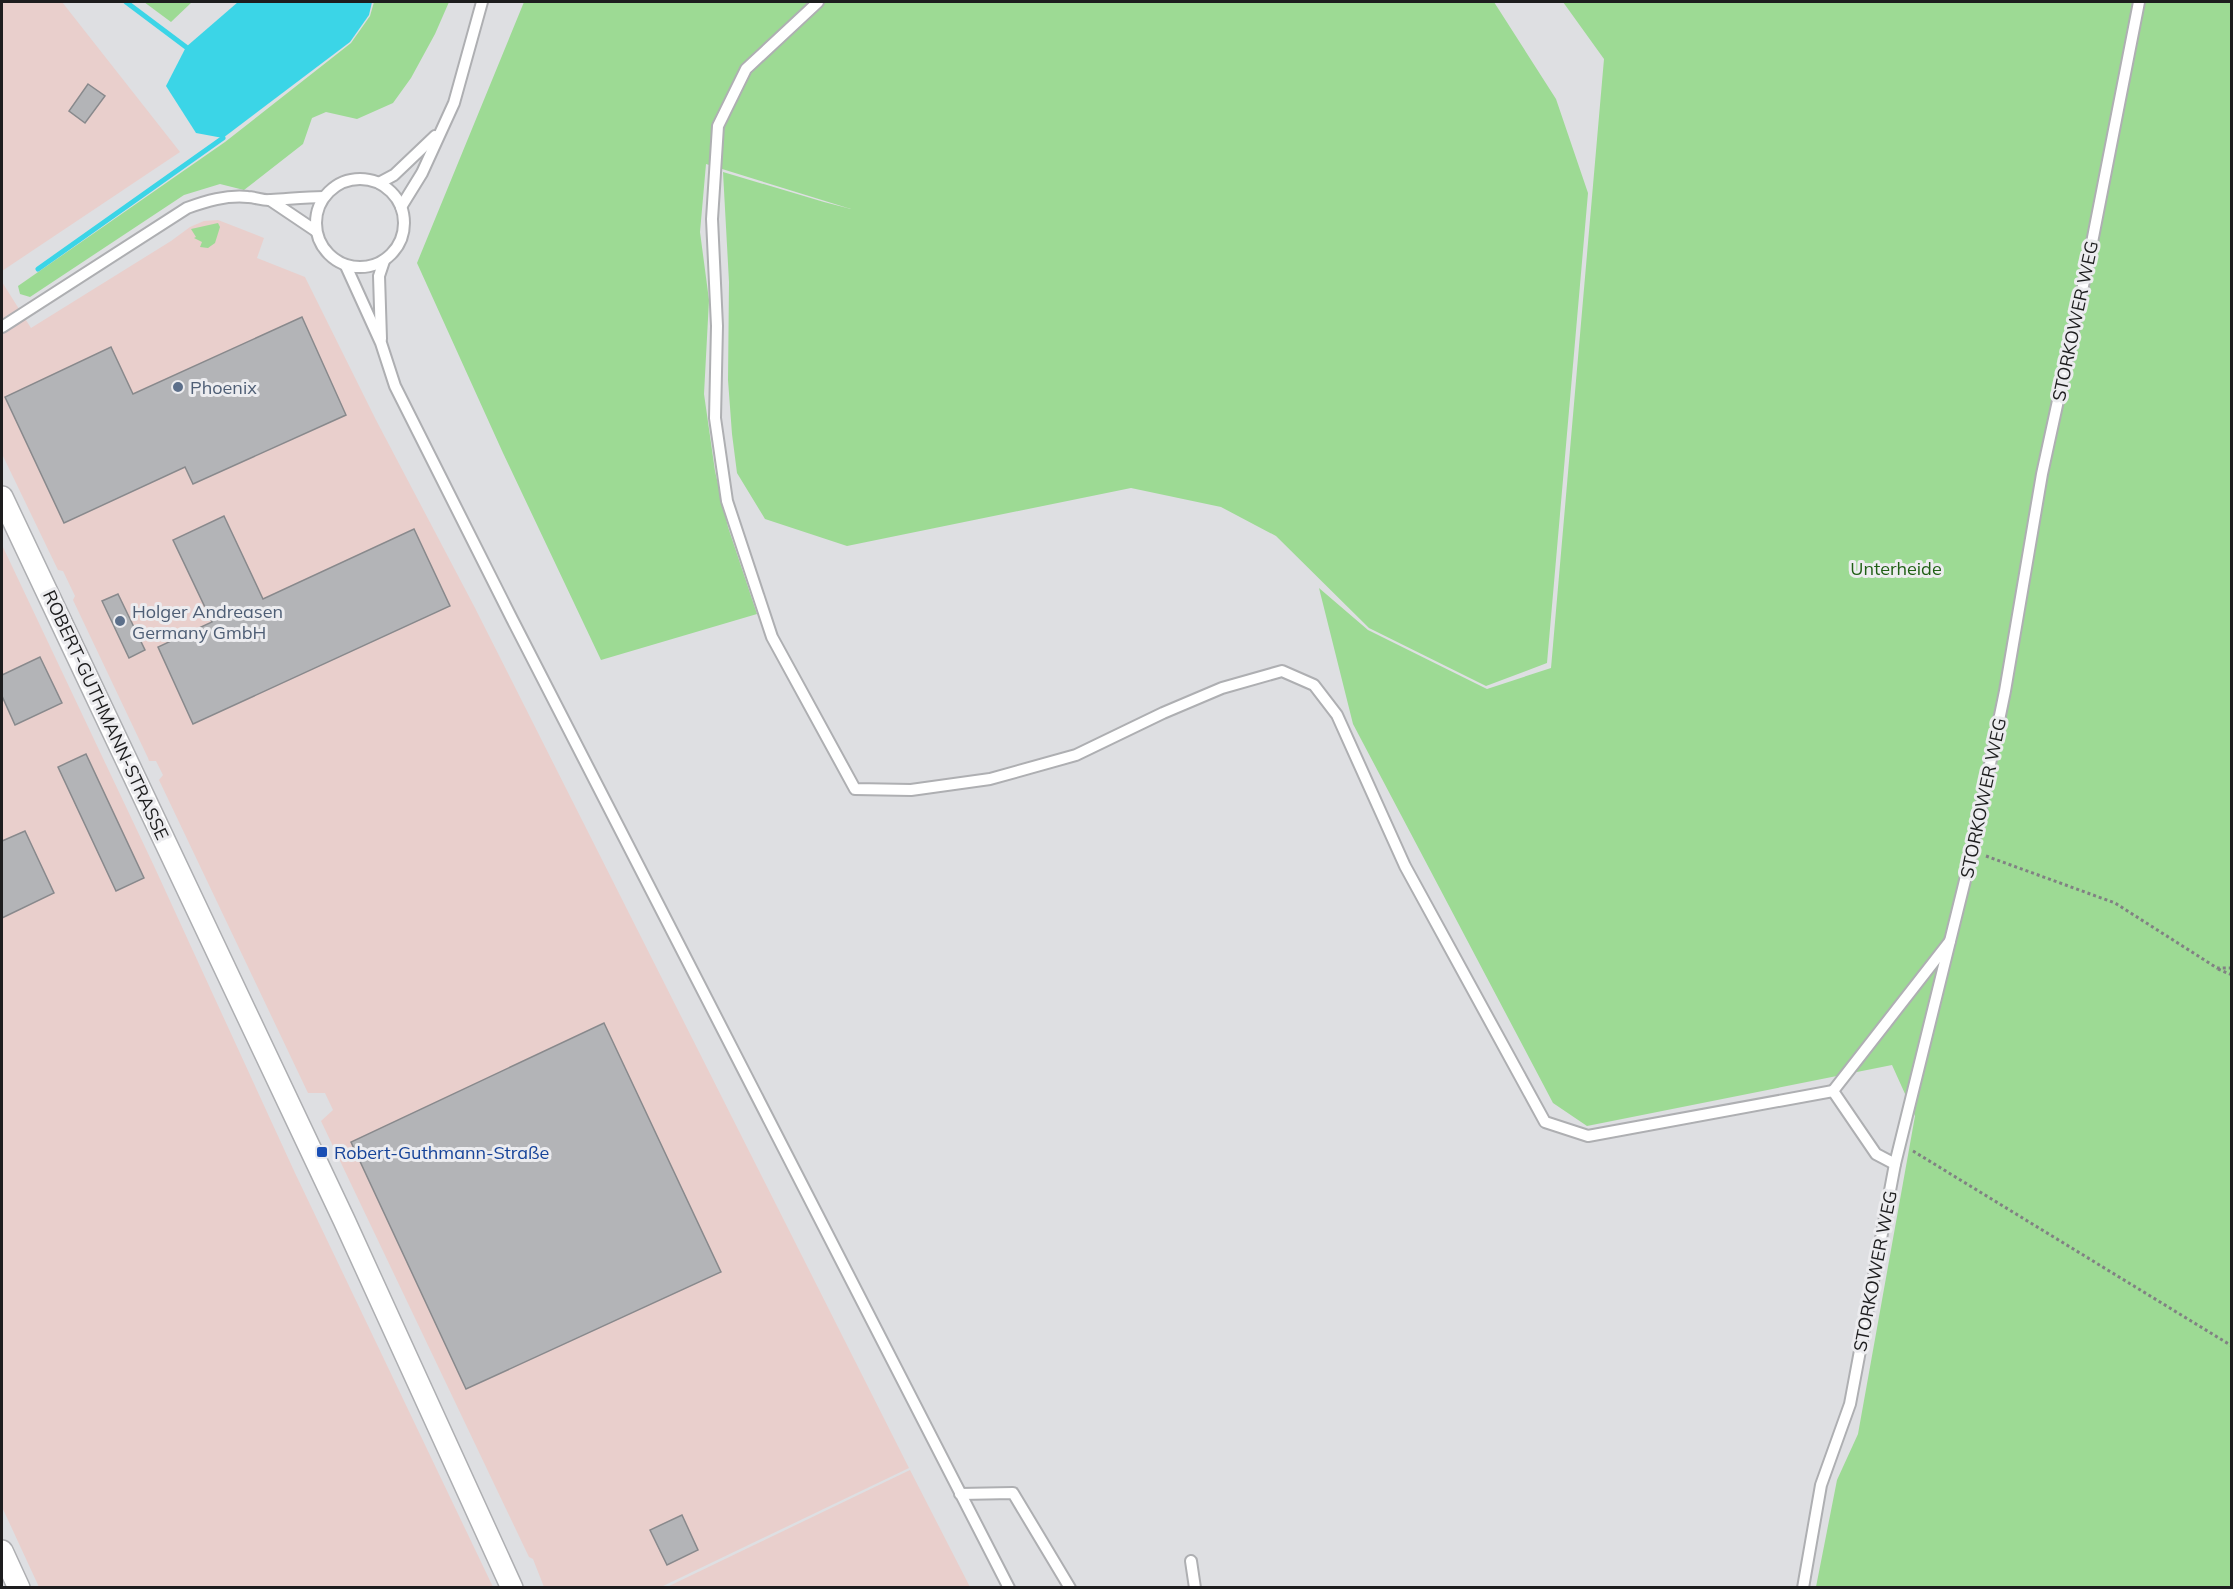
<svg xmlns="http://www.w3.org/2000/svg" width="2233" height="1589" viewBox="0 0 2233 1589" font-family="Mulish,sans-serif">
	<rect width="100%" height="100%" fill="#dedfe2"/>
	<g fill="#e9cfcc">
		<polygon points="2,2 62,2 180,152 2,271"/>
		<polygon points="218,220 264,238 257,258 305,277 376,420 474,606 909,1468 661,1587 544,1587 533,1559 529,1557 321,1121 333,1110 325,1093 308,1093 159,780 163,775 156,761 149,761 148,758 73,600 75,596 63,571 58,570 2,454 2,282 31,328 171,241 190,227 204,221"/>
		<polygon points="2,545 154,866 295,1173 493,1587 39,1587 2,1507"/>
		<polygon points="910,1470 970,1587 667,1587"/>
	</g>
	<g fill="#9dda94">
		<polygon points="144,2 192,2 171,22"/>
		<polygon points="374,2 449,2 435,34 411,78 393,103 357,119 326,112 312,118 303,144 244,190 220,184 184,195 30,297 20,294 18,286 225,142 351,43 370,16"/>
		<polygon points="524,2 1494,2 1556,99 1588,193 1547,663 1486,686 1369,628 1276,536 1221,507 1131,488 847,546 765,519 737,473 732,434 728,380 729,282 723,172 824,202 851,209 706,164 700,232 709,300 704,394 715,471 728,527 757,614 601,660 503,453 417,263"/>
		<polygon points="1563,2 2231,2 2231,1587 1816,1587 1837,1480 1858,1434 1915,1116 1892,1065 1587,1126 1553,1103 1353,724 1319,588 1368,630 1487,689 1551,668 1604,59"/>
		<polygon points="218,223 220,227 215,243 208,248 200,247 202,242 194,238 196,237 191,229"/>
	</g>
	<polygon fill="#3bd5e7" points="238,2 372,2 369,15 350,42 223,138 196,133 166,86 186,47"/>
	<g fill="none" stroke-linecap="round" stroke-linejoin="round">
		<g stroke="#3bd5e7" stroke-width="5">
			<polyline points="126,2 186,47"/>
			<polyline points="38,269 223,138"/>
		</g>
	</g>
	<g fill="#b3b4b7" stroke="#88898c" stroke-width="1.5">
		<polygon points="88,84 105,96 85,123 69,111"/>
		<polygon points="302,317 346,415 193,484 185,467 64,523 5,397 111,347 133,394"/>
		<polygon points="224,516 263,599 414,529 450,606 193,724 158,647 212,622 173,540"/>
		<polygon points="118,594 145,650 129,658 102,601"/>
		<polygon points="40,657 62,703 15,725 2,696 2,675"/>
		<polygon points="86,754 144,878 116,891 58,767"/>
		<polygon points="25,831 54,893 2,918 2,841"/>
		<polygon points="604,1023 721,1272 466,1389 351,1142"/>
		<polygon points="682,1515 698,1550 667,1565 650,1530"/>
	</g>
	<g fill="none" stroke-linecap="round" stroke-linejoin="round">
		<g stroke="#aeafb2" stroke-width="14">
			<g id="lane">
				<polyline points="818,2 746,69 718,126 712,219 717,326 715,418 727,501 772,637 855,789 911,790 990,779 1076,755 1163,713 1222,688 1282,671 1314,685 1337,715 1405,866 1545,1122 1588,1136 1833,1091"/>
				<circle cx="360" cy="223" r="44"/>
				<polyline points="379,183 394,175 435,136"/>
				<polyline points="270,200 316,231"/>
				<polyline points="401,207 422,173 454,103 482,2"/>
				<polyline points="346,266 381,343 395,386 512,619 1009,1588"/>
				<path d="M2 327 187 208C206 201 226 195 248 197 255 197 263 201 271 200 289 199 306 197 324 197"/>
				<polyline points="381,339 379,276 384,261"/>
				<polyline points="1895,1164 1876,1154 1833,1091 1950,941"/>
				<polyline points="960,1494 1013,1493 1070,1588"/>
				<polyline points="1191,1561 1195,1588"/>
				<polyline points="1803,1588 1821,1485 1850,1404 1895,1164 1972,852 2005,691 2042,474 2088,263 2139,2"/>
			</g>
		</g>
		<g stroke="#aeafb2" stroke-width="24">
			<g id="street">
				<polyline points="2,497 344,1220 512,1588"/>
				<polyline points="2,1551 19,1588"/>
			</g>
		</g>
		<g stroke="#818183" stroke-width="3" stroke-dasharray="3 3" stroke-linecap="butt">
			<polyline points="1986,856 2115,903 2217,968 2232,968"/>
			<polyline points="2218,969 2232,975"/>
			<polyline points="1913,1151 2232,1346"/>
		</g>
		<use href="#lane" stroke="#fff" stroke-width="10"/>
		<use href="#street" stroke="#fff" stroke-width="21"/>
	</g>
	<g fill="#5c6f8a" stroke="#ececef" stroke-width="2">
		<circle cx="178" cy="387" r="6"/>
		<circle cx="120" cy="621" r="6"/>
	</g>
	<rect fill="#1a4fb4" stroke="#ececef" stroke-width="2" x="316" y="1146" width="12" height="12" rx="3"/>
	<g text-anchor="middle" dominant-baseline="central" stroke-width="6" stroke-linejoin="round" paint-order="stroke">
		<g font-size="18" fill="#1d1d1e" stroke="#ececef">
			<text transform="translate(2075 321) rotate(-78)">STORKOWER WEG</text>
			<text transform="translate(106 715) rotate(65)">ROBERT-GUTHMANN-STRASSE</text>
			<text transform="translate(1983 798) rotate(-78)">STORKOWER WEG</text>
			<text transform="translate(1875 1271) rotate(-79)">STORKOWER WEG</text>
		</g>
		<g font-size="18" fill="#4e5e75" stroke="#ececef" text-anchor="start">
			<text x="190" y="387">Phoenix</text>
			<text x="132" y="611">Holger Andreasen<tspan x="132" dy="21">Germany GmbH</tspan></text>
		</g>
		<g font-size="18" fill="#1f5f14" stroke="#ececef">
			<text x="1896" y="568">Unterheide</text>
		</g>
		<g font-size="18" fill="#164399" stroke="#ececef" text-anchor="start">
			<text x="334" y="1152">Robert-Guthmann-Straße</text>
		</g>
	</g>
	<rect width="2233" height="1589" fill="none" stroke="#1d1d1e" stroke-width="6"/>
</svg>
